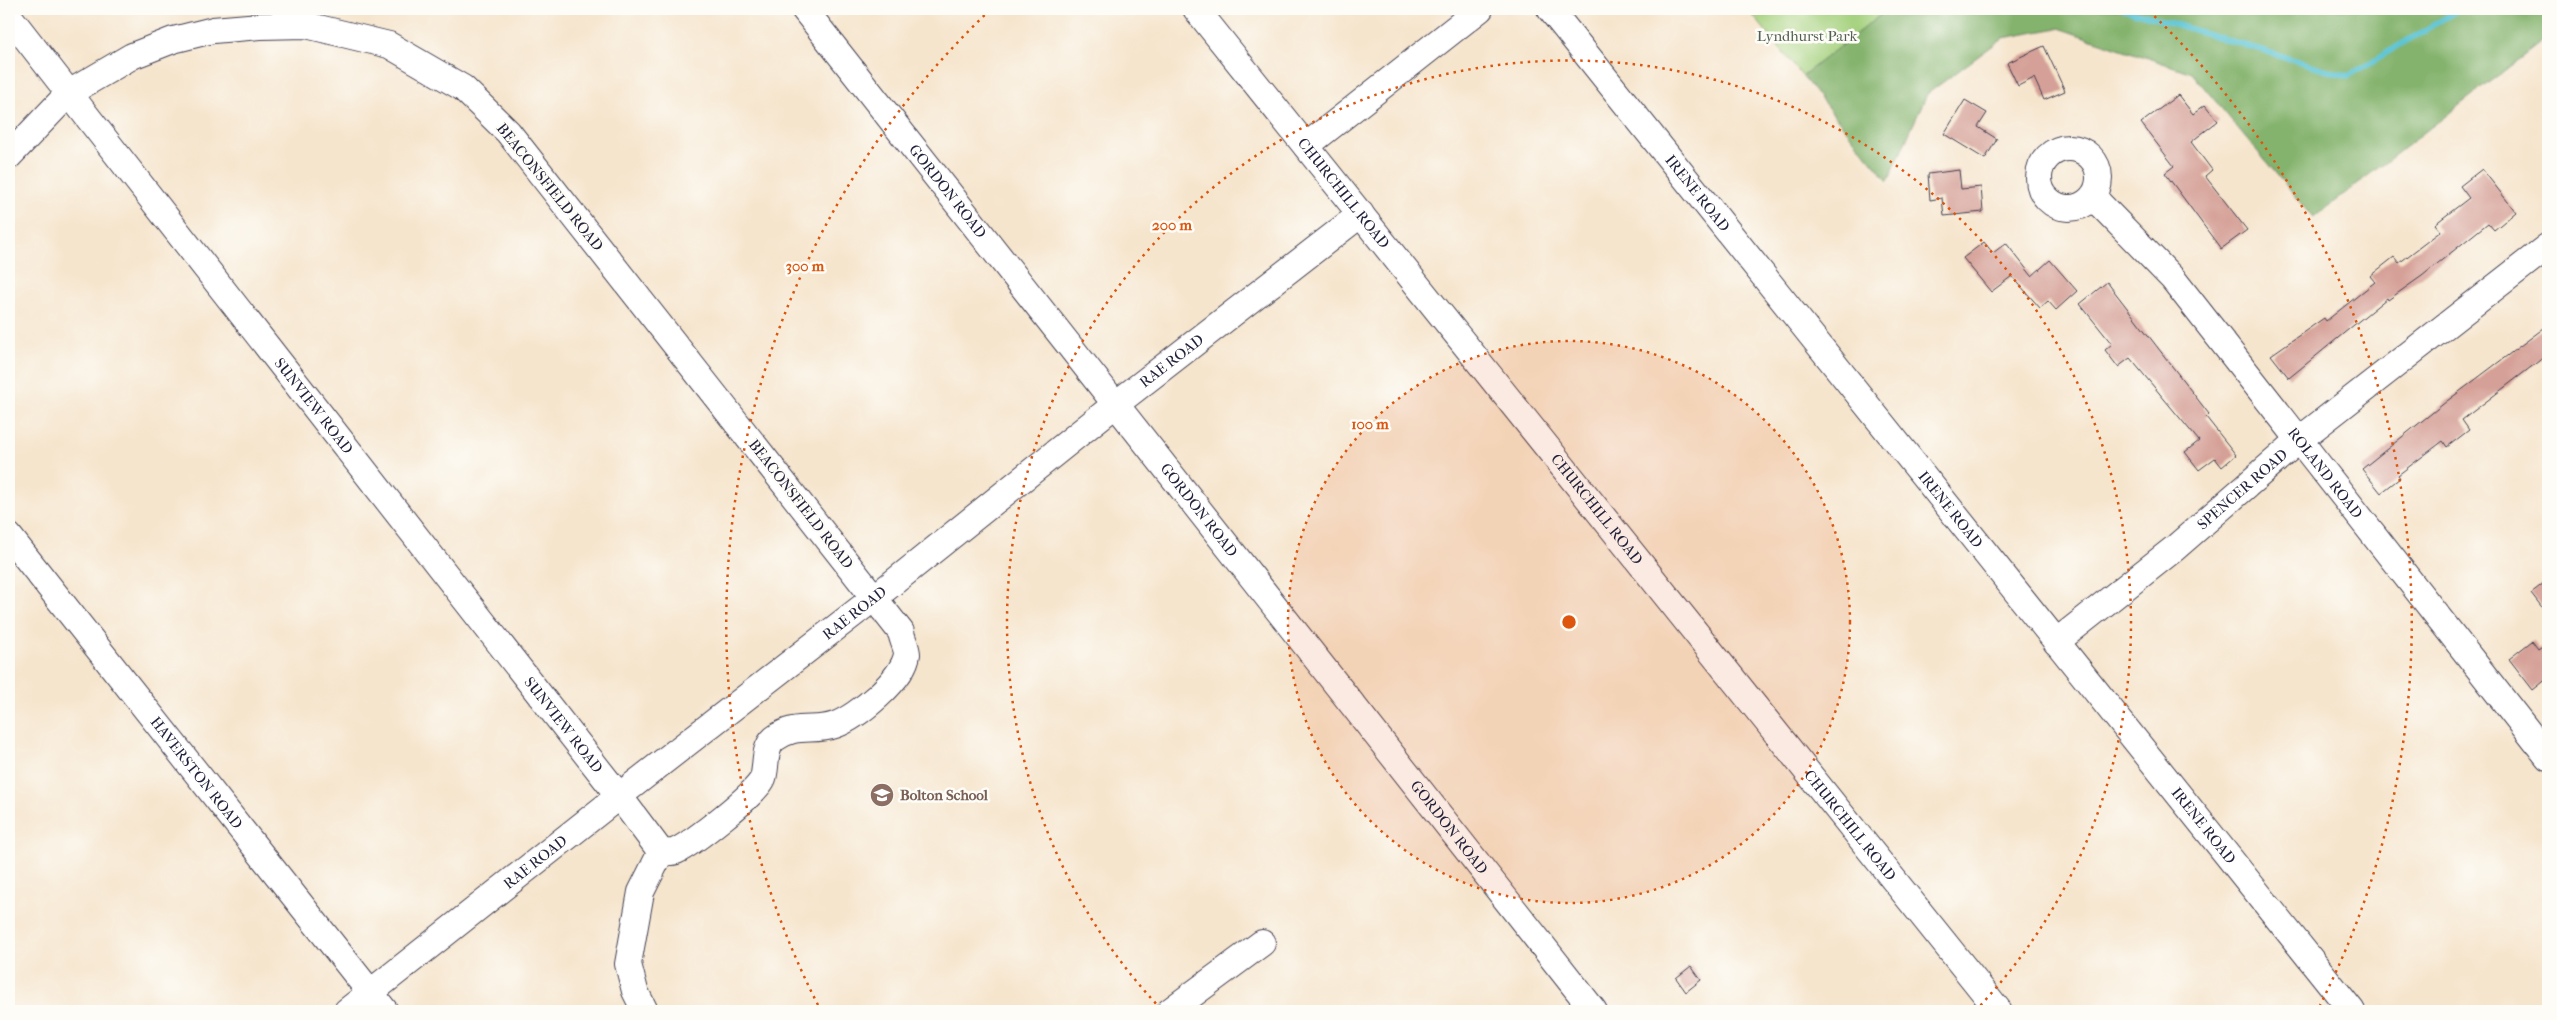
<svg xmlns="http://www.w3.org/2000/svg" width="2557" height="1020" viewBox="0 0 2557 1020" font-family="'IM FELL French Canon',serif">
	<rect width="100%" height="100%" fill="#fdfcf7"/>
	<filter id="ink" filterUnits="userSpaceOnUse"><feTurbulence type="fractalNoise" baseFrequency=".02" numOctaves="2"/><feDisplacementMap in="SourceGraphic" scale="10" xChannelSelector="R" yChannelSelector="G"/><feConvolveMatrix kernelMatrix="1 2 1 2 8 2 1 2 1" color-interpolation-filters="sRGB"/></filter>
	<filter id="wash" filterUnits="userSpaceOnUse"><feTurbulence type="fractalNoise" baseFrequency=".0096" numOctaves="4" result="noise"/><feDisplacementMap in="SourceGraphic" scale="20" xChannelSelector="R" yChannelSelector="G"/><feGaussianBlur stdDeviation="1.12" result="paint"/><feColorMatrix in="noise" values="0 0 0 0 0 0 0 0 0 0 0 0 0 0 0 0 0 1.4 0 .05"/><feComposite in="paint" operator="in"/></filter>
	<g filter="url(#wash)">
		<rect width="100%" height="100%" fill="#f6e5cd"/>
		<polygon fill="#a5d17e" stroke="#647a5c" points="1748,9 1888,9 1802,76"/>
		<polygon fill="#84b36d" stroke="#536a54" points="1888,9 2548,9 2548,37 2313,218 2192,73 2059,28 2003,38 1927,94 1888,181 1802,76"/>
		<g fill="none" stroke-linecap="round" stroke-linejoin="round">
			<polyline stroke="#5ac4d6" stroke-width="5.5" points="2124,9 2348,76 2460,9"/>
		</g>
		<g id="blocks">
			<g fill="#d5a097">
				<polygon points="2044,46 2065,91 2044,100 2034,78 2018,86 2007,63"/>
				<polygon points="2178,95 2193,114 2205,105 2218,121 2191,142 2212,170 2205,176 2247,230 2221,249 2165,173 2174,166 2141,123"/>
				<polygon points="1965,100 1987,113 1978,127 1997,139 1985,159 1944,134"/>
				<polygon points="2482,169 2516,212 2494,230 2488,223 2422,276 2388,300 2387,298 2289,378 2271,355 2324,318 2326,321 2375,282 2370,276 2394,257 2399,263 2441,231 2435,224 2469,198 2460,186"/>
				<polygon points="1959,170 1961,189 1981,187 1983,212 1944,216 1942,198 1930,200 1928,174"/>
				<polygon points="1984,242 1993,253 2006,243 2032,276 2050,260 2077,291 2056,310 2048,301 2040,308 2012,276 1991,292 1963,258"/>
				<polygon points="2107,282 2209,414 2206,417 2236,455 2222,467 2215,458 2199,470 2185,452 2199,441 2130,358 2118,367 2105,350 2112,344 2080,304"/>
				<polygon points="2548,325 2548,354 2462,420 2469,430 2447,447 2443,441 2398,475 2400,478 2381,493 2362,469 2447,401"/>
				<polygon points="2548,580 2548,615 2531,593"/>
				<polygon points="2532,641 2538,649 2548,642 2548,678 2533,690 2509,659"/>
				<polygon points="1691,966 1701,980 1686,992 1676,978"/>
			</g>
		</g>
	</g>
	<g filter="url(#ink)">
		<use href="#blocks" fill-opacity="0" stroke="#423f51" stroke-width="1"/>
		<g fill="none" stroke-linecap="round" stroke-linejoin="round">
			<g stroke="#423f51" stroke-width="28">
				<g id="minor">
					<path id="s1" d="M804 9 1594 1011"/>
					<path id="s2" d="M1196 9 1999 1011"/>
					<path id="s3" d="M1550 9 2352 1011"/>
					<path id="s4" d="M9 16 86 115 619 796 661 852C666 852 671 853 676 851 691 844 759 792 763 778 767 766 763 749 774 739 797 722 812 733 835 725 857 717 904 679 907 654 907 648 902 639 901 632L508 132 463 88 389 45 306 25 260 26 213 30 173 40 132 56 69 93 9 156"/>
					<polyline points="1306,146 1480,9"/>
					<circle cx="2069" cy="178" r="30"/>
					<path id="s5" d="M2093 197 2173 279 2548 757"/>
					<path id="s6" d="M9 536 385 1011"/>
					<path id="s7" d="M2056 642 2175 548 2299 440 2548 246"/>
					<path id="s8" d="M347 1011 619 796 874 598 1116 404 1361 214"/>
					<polyline points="645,1011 635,991 628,964 641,892 661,852"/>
					<polyline points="1170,1011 1262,943"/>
				</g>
			</g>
			<use href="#minor" stroke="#fff" stroke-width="26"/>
		</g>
	</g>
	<circle cx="1569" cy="622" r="281" fill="#de560e" fill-opacity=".12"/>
	<g fill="none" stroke="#de560e" stroke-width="2.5" stroke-dasharray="2.5 5">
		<circle cx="1569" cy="622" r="281"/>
		<path d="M1161 1009A562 562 0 1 1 1977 1009"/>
		<path d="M818 1005A843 843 0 0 1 989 11M2149 11A843 843 0 0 1 2320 1005"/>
	</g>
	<defs>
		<g id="school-disc" transform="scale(1.25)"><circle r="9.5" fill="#8d6e63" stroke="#fdfcf7"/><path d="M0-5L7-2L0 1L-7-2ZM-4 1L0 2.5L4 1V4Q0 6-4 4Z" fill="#fff"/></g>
	</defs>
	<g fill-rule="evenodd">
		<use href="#school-disc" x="882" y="795"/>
	</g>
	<g text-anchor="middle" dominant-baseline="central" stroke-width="5" stroke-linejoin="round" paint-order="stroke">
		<g font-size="15" fill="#505f52" stroke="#fdfcf7">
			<text x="1807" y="36">Lyndhurst Park</text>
		</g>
		<g font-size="15" fill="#22223b" stroke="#fdfcf7">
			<text transform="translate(550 187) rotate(51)">BEACONSFIELD ROAD</text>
			<text stroke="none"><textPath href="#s1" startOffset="232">GORDON ROAD</textPath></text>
			<text stroke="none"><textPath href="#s2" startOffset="236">CHURCHILL ROAD</textPath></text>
			<text stroke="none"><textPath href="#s3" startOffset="236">IRENE ROAD</textPath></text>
			<text stroke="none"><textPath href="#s8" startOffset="1050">RAE ROAD</textPath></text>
			<text stroke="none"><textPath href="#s4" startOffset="495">SUNVIEW ROAD</textPath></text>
			<text stroke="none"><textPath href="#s5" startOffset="361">ROLAND ROAD</textPath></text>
			<text stroke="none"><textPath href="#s7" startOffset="241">SPENCER ROAD</textPath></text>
			<text transform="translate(801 504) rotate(52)">BEACONSFIELD ROAD</text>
			<text stroke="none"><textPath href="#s1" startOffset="638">GORDON ROAD</textPath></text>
			<text stroke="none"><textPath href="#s2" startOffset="641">CHURCHILL ROAD</textPath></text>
			<text stroke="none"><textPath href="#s3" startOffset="641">IRENE ROAD</textPath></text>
			<text stroke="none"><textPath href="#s8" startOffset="645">RAE ROAD</textPath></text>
			<text stroke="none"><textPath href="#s4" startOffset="900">SUNVIEW ROAD</textPath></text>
			<text stroke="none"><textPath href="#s6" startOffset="302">HAVERSTON ROAD</textPath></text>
			<text stroke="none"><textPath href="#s2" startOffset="1046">CHURCHILL ROAD</textPath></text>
			<text stroke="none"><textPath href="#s3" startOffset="1046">IRENE ROAD</textPath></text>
			<text stroke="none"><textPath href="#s1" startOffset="1042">GORDON ROAD</textPath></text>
			<text stroke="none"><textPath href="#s8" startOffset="240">RAE ROAD</textPath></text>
		</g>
		<g font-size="15" font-weight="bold" fill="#785e54" stroke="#fdfcf7" text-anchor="start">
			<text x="900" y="795">Bolton School</text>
		</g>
	</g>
	<circle cx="1569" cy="622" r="8" fill="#de560e" stroke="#fdfcf7" stroke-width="2.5"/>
	<g font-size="15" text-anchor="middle" font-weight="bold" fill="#de560e" stroke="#fdfcf7" stroke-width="5" stroke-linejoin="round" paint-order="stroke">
		<text x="1172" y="230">200 m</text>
		<text x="805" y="271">300 m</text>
		<text x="1370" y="429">100 m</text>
	</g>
	<rect width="2557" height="1020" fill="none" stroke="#fdfcf7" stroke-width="30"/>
</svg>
